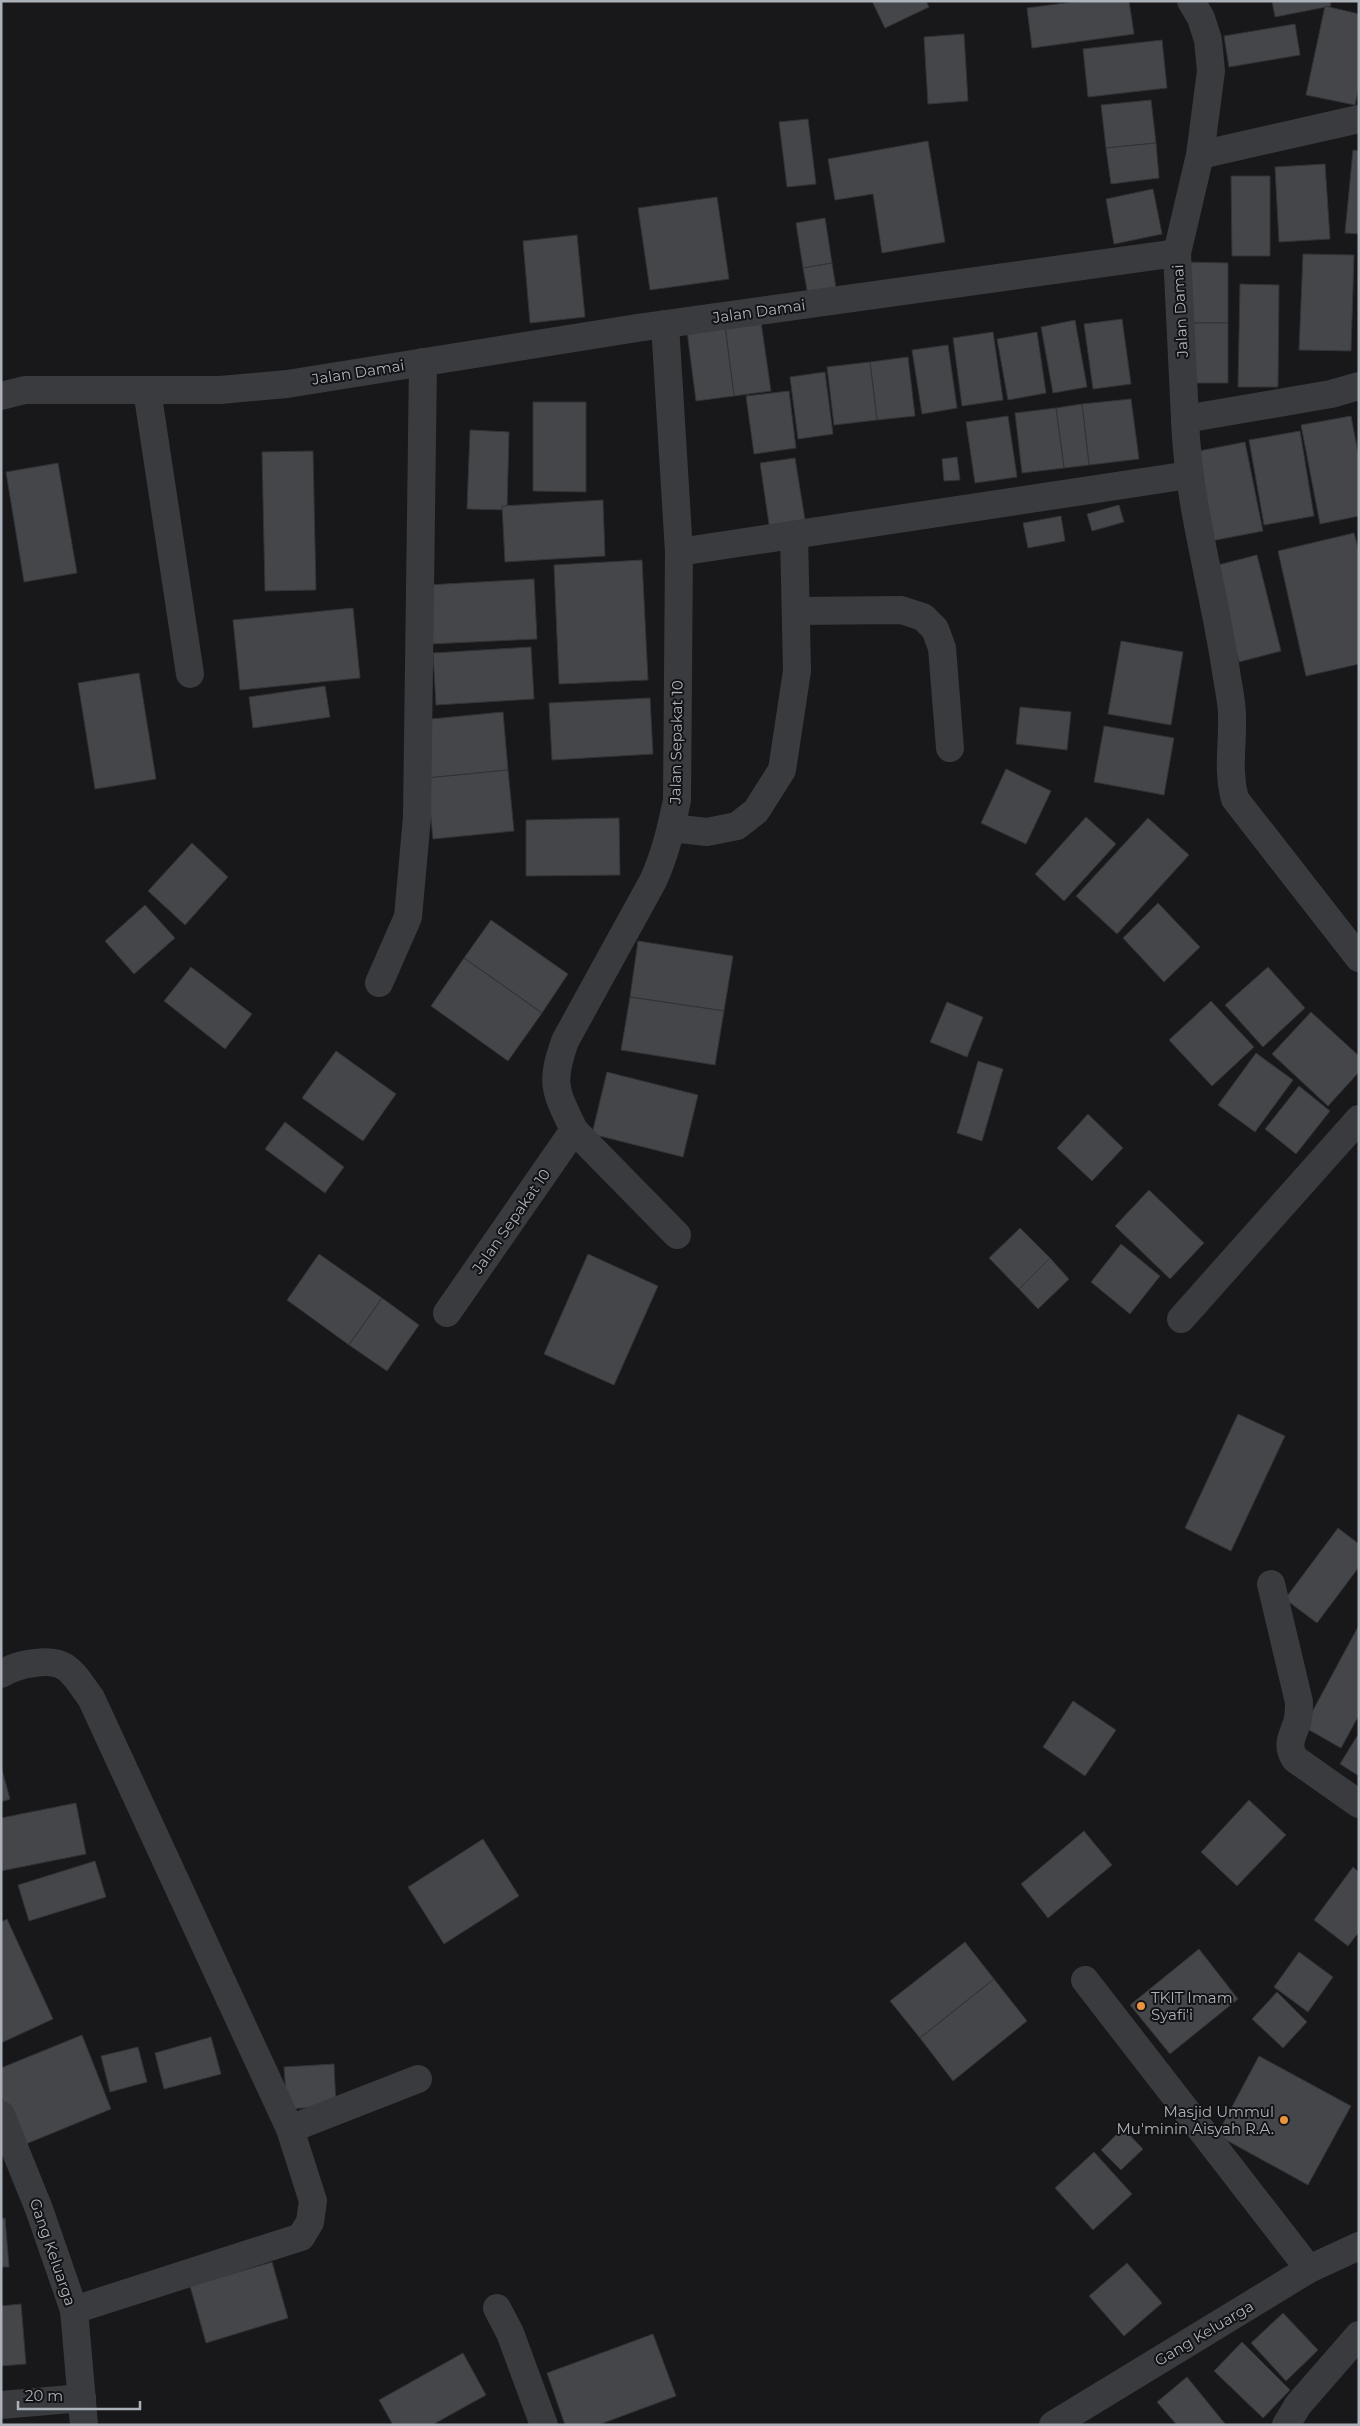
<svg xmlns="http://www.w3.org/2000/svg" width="1360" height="2426" viewBox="0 0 1360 2426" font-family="Montserrat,sans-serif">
	<rect width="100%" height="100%" fill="#18181a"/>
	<g fill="#45464a" stroke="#323336">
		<polygon points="872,1 926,1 929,7 885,28"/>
		<polygon points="1080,1 1129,1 1134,34 1032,48 1027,8"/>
		<polygon points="1272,1 1330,1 1331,6 1275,17"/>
		<polygon points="1325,6 1359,14 1359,86 1355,105 1306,95"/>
		<polygon points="1295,24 1300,55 1229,67 1224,36"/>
		<polygon points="964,34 968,101 928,104 924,37"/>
		<polygon points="1162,40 1167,88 1088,97 1083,49"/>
		<polygon points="1151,100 1156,143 1106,148 1101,105"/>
		<polygon points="808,119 816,184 787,187 779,122"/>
		<polygon points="928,141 945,242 882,253 873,194 835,200 828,159"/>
		<polygon points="1156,143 1159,178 1111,184 1106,148"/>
		<polygon points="1353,150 1359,151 1359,234 1345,233"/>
		<polygon points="1325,164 1330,239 1279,242 1275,167"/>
		<polygon points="1231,176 1270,176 1270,256 1232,256"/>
		<polygon points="1153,189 1162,234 1114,244 1106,199"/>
		<polygon points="717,197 729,279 650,290 638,208"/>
		<polygon points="825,218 832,263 803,268 796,223"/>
		<polygon points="577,235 585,317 530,323 523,241"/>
		<polygon points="1303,254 1354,255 1351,351 1299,350"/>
		<polygon points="1186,262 1228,263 1228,323 1186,323"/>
		<polygon points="832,263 837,295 809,301 803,268"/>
		<polygon points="1240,284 1279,285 1278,387 1238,387"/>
		<polygon points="1122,319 1131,384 1093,389 1084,324"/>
		<polygon points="1075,320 1087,387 1053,393 1041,327"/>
		<polygon points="761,322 771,391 734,396 725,326"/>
		<rect x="1186" y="323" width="42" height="60"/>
		<polygon points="725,326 734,396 696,401 687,331"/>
		<polygon points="993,332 1003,400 962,406 953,338"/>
		<polygon points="1037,332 1046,393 1008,400 997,339"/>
		<polygon points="948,345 957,408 922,414 912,350"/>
		<polygon points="908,357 915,416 877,420 870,362"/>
		<polygon points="870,362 877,420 834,425 827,367"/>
		<polygon points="825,372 833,434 798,439 790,377"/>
		<polygon points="789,391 796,448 754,454 746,396"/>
		<polygon points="1131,399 1139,459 1089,465 1082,404"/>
		<polygon points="533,402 586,402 586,492 533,491"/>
		<polygon points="1082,404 1089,465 1064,468 1056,408"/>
		<polygon points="1056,408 1064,468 1022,473 1015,413"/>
		<polygon points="1008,416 1017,477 975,483 966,422"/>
		<polygon points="1351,416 1359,458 1359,516 1320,524 1301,425"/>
		<polygon points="470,430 509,432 507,510 467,509"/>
		<polygon points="1300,431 1314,516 1264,525 1249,440"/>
		<polygon points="1245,442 1263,531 1211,541 1194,452"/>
		<polygon points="313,451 316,590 265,591 262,452"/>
		<polygon points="957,457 960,480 944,481 942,459"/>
		<polygon points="795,458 806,526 770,531 760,463"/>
		<polygon points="58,463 77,573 24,582 6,472"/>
		<polygon points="603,500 605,556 505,562 502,506"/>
		<polygon points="1119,505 1124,522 1092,531 1087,514"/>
		<polygon points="1061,516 1065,541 1028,548 1023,523"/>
		<polygon points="1354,533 1359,552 1359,664 1306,676 1278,551"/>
		<polygon points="1257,555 1281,651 1239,662 1214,566"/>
		<polygon points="642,560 648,680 559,684 554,565"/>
		<polygon points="534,579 537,639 430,644 427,585"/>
		<polygon points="353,608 360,678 240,690 233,620"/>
		<polygon points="1121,641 1183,652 1171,725 1108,714"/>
		<polygon points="531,647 534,699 436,705 433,653"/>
		<polygon points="139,673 156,779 95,789 78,683"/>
		<polygon points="325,686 330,717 253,728 249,697"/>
		<polygon points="650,698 653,754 552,760 549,703"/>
		<polygon points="1020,707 1071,712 1067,750 1016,744"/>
		<polygon points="503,712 508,770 427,778 421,720"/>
		<polygon points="1104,726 1174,738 1164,795 1094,782"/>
		<polygon points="1006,769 1051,791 1026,844 981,823"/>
		<polygon points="508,770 514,831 433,839 427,778"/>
		<polygon points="1086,817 1116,844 1064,901 1035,874"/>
		<polygon points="619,818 620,875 526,876 526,820"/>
		<polygon points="1148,818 1189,855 1117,934 1076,896"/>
		<polygon points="192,843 228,877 185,925 148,891"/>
		<polygon points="1158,903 1200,947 1164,982 1123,938"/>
		<polygon points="145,905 175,938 134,974 105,941"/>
		<polygon points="491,920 568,974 542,1013 464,958"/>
		<polygon points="638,941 733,956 724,1011 630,997"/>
		<polygon points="464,958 542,1013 508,1061 431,1006"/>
		<polygon points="191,967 252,1014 225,1049 164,1001"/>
		<polygon points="1268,967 1305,1008 1263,1047 1225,1005"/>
		<polygon points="630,997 724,1011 715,1065 621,1050"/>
		<polygon points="1211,1001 1254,1047 1212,1086 1169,1040"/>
		<polygon points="947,1002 983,1017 967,1057 930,1042"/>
		<polygon points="1311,1012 1359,1056 1359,1072 1328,1106 1272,1054"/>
		<polygon points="336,1051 396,1094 363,1141 302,1098"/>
		<polygon points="1256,1053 1293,1080 1255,1132 1218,1105"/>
		<polygon points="978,1061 1003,1069 982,1141 957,1133"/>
		<polygon points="607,1072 698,1095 683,1157 592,1134"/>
		<polygon points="1299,1086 1330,1111 1296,1154 1265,1129"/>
		<polygon points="1088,1114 1123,1148 1092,1181 1057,1148"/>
		<polygon points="285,1122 344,1167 325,1193 265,1149"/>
		<polygon points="1149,1190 1204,1243 1170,1279 1115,1226"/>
		<polygon points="1020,1228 1050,1258 1019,1289 989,1258"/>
		<polygon points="1121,1244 1160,1276 1130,1314 1091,1282"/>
		<polygon points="319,1254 382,1298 349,1345 287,1300"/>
		<polygon points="588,1254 658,1286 614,1385 544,1354"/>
		<polygon points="1050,1258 1069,1279 1038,1309 1019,1289"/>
		<polygon points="382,1298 419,1325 387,1371 349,1345"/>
		<polygon points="1238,1414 1285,1436 1231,1551 1185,1528"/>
		<polygon points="1338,1528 1359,1544 1359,1567 1317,1623 1285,1599"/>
		<polygon points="1359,1625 1359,1715 1341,1748 1304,1727"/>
		<polygon points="1073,1701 1116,1730 1085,1776 1043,1747"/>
		<polygon points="1359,1733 1359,1776 1340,1764"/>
		<polygon points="1,1766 10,1799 1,1802"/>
		<polygon points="1249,1800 1286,1835 1237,1886 1201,1852"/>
		<polygon points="76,1803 86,1854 1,1871 1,1818"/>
		<polygon points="1084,1831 1112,1865 1048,1918 1021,1884"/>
		<polygon points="483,1839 519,1896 444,1944 408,1887"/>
		<polygon points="95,1861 106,1897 29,1921 18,1885"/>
		<polygon points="1353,1867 1359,1872 1359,1932 1348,1946 1314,1920"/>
		<polygon points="7,1919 53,2019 1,2043 1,1922"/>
		<polygon points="965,1942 994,1979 920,2038 890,2001"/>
		<polygon points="1199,1949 1238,1999 1170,2054 1130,2005"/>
		<polygon points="1299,1952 1333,1977 1308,2012 1274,1987"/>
		<polygon points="994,1979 1027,2021 953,2081 920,2038"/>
		<polygon points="1277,1992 1307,2022 1283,2048 1252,2019"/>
		<polygon points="82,2035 111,2109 21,2146 1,2096 1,2068"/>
		<polygon points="211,2037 221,2074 164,2089 155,2053"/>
		<polygon points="138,2047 147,2082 110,2092 101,2056"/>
		<polygon points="1259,2056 1351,2106 1308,2185 1217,2135"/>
		<polygon points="334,2064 336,2106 287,2109 284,2067"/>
		<polygon points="1123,2128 1143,2149 1121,2170 1101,2150"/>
		<polygon points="1094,2152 1132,2194 1093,2230 1055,2188"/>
		<polygon points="5,2218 9,2267 1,2267 1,2219"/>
		<polygon points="272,2262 288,2318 206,2343 190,2286"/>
		<polygon points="1127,2263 1162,2303 1124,2336 1089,2296"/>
		<polygon points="21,2304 26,2364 1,2366 1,2306"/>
		<polygon points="1283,2313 1318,2350 1286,2381 1251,2343"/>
		<polygon points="653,2334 676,2396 598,2425 565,2425 547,2373"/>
		<polygon points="1242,2342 1290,2390 1263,2418 1214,2371"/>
		<polygon points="463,2353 486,2395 432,2425 393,2425 379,2400"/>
		<polygon points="1187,2377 1226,2425 1177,2425 1157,2402"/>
	</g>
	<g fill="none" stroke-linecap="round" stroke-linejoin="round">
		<g stroke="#393b3f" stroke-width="28">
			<polyline points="1200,155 1359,119"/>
			<polyline points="1177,253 1200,155 1211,71 1208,40 1201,18 1191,1"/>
			<polyline points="147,390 190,674"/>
			<polyline points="1,396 25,390 220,390 287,384 637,328 1177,253 1185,419 1331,394 1359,386"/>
			<path d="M1185 419C1188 507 1215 591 1227 678 1229 690 1232 703 1232 716 1233 745 1227 770 1235 799L1359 958"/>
			<polyline points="679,552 1189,475"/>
			<polyline points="796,611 901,610 923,617 935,629 942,648 950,748"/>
			<polyline points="671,828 707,832 737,826 756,811 782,770 797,671 794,535"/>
			<polyline points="379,983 408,917 417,817 423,362"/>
			<polyline points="574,1130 677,1235"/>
			<path d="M447 1313 574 1130C555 1090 550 1084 565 1041L653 881C665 855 671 829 677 800L679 552 665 324"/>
			<polyline points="1181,1319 1359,1119"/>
			<path d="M1271 1584 1299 1702C1299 1709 1299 1716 1297 1723 1292 1737 1286 1745 1295 1759L1359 1804"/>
			<path d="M1 1674C11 1668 24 1664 35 1663 68 1658 73 1674 91 1698L290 2129 313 2201 310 2222 301 2237 74 2310"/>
			<polyline points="1085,1980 1309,2269"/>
			<polyline points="1,2115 39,2209 74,2310 84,2425"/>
			<polyline points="290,2129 418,2079"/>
			<polyline points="497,2308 510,2333 544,2425"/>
			<polyline points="1,2405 82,2398"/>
			<polyline points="1053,2425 1309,2269 1359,2246"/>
			<polyline points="1286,2425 1298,2405 1359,2335"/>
		</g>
	</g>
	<g fill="#ea9340" stroke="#131315" stroke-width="2">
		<circle cx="1141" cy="2006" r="5"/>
		<circle cx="1284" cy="2120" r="5"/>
	</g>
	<g text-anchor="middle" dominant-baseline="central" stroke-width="4" stroke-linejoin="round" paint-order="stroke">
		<g font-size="15" fill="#abb2b9" stroke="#131315">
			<text transform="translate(759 311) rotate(-8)">Jalan Damai</text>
			<text transform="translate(1180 311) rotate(-93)">Jalan Damai</text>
			<text transform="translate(358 372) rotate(-9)">Jalan Damai</text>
			<text transform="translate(676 742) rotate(-89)">Jalan Sepakat 10</text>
			<text transform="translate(511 1221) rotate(-55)">Jalan Sepakat 10</text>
			<text transform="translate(53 2252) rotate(71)">Gang Keluarga</text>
			<text transform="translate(1204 2333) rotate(-31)">Gang Keluarga</text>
		</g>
		<g font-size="15" fill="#abb2b9" stroke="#131315" text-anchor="start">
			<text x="1151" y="1997">TKIT Imam<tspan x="1151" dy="17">Syafi'i</tspan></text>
			<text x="1274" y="2111" text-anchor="end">Masjid Ummul<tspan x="1274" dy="17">Mu'minin Aisyah R.A.</tspan></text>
		</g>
	</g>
	<rect width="1360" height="2426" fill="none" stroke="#abb2b9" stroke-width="5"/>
	<path d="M18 2401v8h122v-8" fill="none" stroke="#abb2b9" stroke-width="2.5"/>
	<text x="25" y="2401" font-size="15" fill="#abb2b9" stroke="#131315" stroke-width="4" paint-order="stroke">20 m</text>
</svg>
